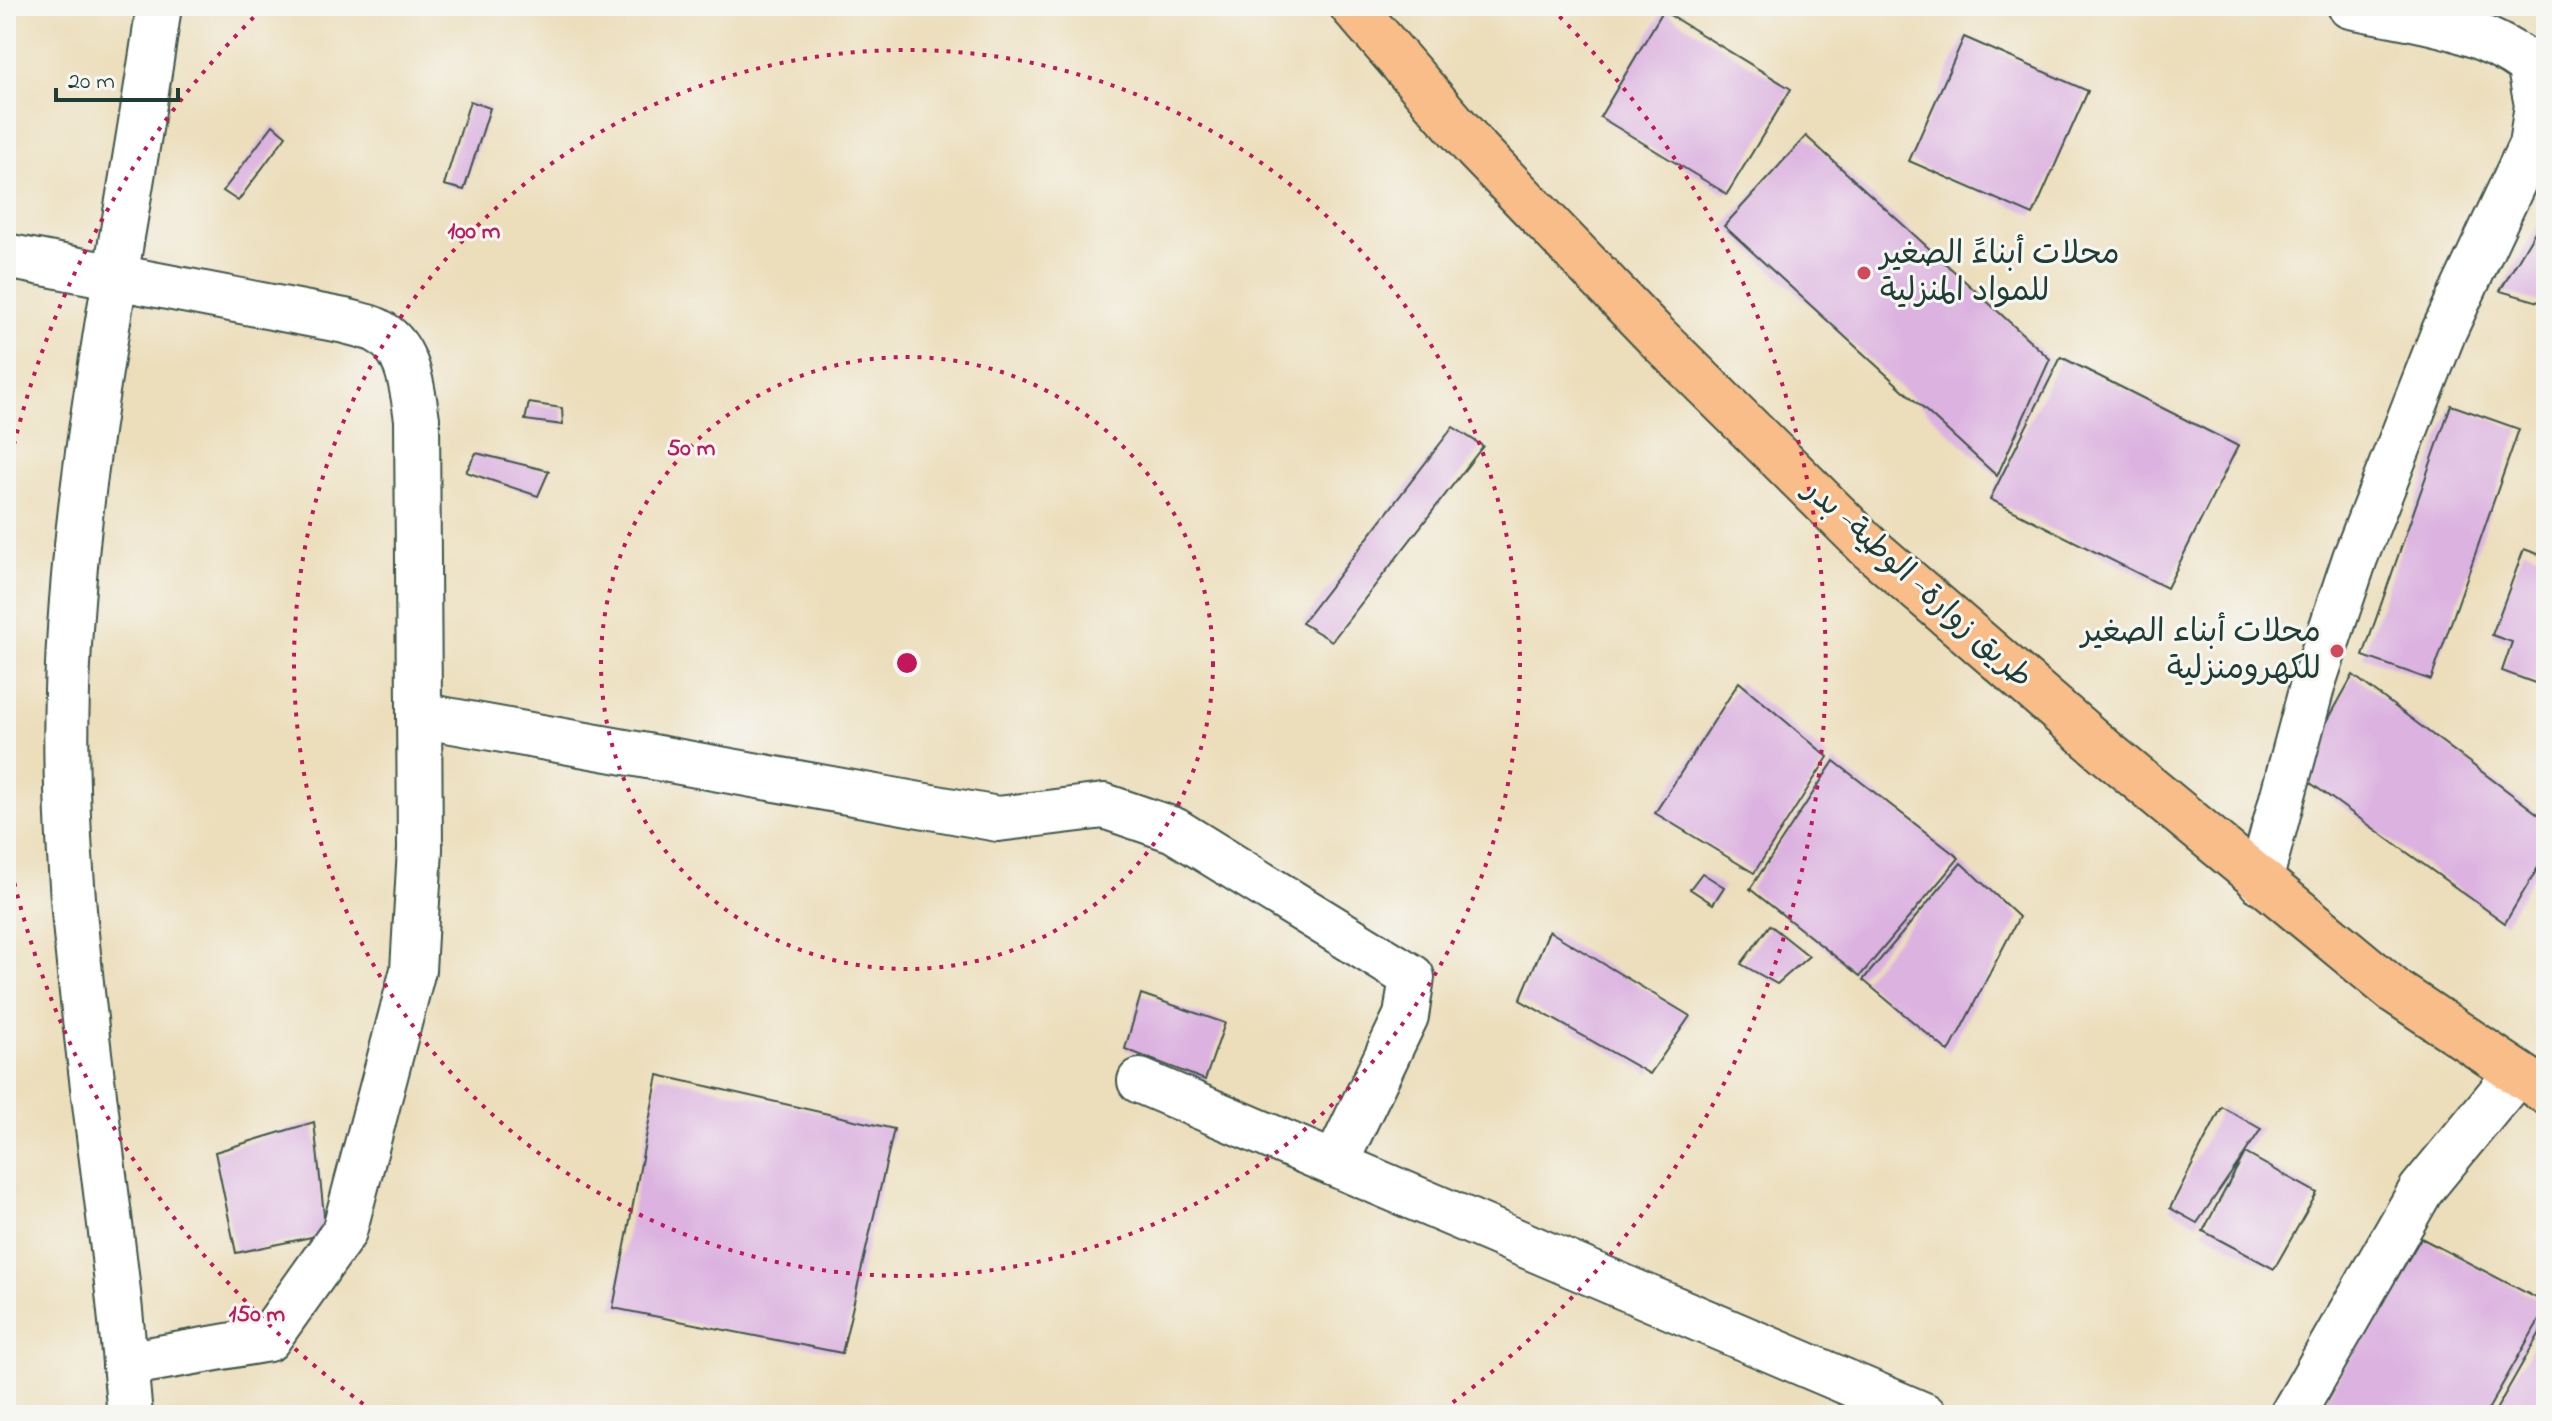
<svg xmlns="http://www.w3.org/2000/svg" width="2552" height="1421" viewBox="0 0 2552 1421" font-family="'Indie Flower','Playpen Sans Arabic',sans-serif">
	<rect width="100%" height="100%" fill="#f6f6f2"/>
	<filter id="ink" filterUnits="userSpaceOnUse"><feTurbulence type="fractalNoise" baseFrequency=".0125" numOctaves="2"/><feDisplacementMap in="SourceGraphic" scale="16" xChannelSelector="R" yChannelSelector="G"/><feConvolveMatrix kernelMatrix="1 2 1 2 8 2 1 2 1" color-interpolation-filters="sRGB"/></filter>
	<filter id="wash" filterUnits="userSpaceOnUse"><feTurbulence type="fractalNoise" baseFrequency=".006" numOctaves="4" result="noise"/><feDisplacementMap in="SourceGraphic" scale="32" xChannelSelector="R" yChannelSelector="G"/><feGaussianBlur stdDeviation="1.8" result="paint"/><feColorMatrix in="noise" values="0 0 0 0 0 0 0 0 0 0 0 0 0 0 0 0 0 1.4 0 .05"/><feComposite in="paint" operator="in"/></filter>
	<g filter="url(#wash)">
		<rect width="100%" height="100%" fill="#ecdebb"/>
		<g id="blocks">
			<g fill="#dcb2e0">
				<polygon points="1663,11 1791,89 1727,194 1600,117"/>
				<polygon points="1964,37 2088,91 2033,215 1909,161"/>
				<polygon points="470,101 490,108 464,190 444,185"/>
				<polygon points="273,125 286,136 238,201 223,191"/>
				<polygon points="1806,136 2050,359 1997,476 1724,226"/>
				<polygon points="2546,213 2546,304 2500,291"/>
				<polygon points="2061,357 2238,446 2167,588 1990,499"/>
				<polygon points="529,403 562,408 563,425 525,420"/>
				<polygon points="2451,405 2519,429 2431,680 2363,656"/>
				<polygon points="1453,427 1483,446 1332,641 1302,623"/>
				<polygon points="476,453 549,471 538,496 466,472"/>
				<polygon points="2524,549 2546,557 2546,687 2502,671 2512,642 2492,635"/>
				<polygon points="2353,675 2546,820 2546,854 2505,923 2298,774"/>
				<polygon points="1739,682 1828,757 1754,873 1655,813"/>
				<polygon points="1834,761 1959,858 1860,976 1750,889"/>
				<polygon points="1961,863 2019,917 1949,1052 1863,980"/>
				<polygon points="1702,873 1724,887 1713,904 1690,889"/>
				<polygon points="1770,925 1809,956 1777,984 1741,964"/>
				<polygon points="1549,931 1690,1016 1650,1074 1520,1000"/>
				<polygon points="1141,994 1225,1023 1205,1080 1125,1049"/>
				<polygon points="658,1075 894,1129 842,1353 613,1308"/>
				<polygon points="2222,1107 2261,1129 2245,1153 2317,1193 2274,1269 2203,1231 2245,1153 2197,1223 2170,1208"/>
				<polygon points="314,1122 326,1234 236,1253 215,1152"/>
				<polygon points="2421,1238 2546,1303 2546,1308 2485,1415 2339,1415 2321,1406"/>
				<polygon points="2546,1322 2546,1415 2493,1415"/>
			</g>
		</g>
	</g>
	<g filter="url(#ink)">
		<use href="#blocks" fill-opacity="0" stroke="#3e5548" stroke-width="2"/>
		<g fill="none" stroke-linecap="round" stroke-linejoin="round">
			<g stroke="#3e5548" stroke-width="48">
				<g id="minor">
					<path d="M6 256 345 321C355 324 367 326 376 330 409 346 412 387 417 419L420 849 413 970 344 1232 268 1339 125 1364"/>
					<polyline points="419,715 998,819 1104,806 1174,830 1412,977 1406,1016 1335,1164"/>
					<path d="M2260 881 2313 683 2355 558 2444 331 2531 145 2537 105 2529 64C2474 24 2415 19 2350 6"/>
					<polyline points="1140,1081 1924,1415"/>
					<path d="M130 1415C125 1365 121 1315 115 1266 93 1075 61 884 67 691 74 460 127 234 159 6"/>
					<polyline points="2292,1415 2421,1190 2517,1073"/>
				</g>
			</g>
			<g stroke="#3e5548" stroke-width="48">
				<polyline id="highway" points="1352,6 1476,149 1656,336 1870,548 2106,752 2396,992 2546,1092"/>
			</g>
			<use href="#minor" stroke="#fff" stroke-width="44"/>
			<use href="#highway" stroke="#f8bd88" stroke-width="44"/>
		</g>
	</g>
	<g fill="none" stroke="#c2185b" stroke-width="4" stroke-dasharray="4 8">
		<circle cx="907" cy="663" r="306"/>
		<circle cx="907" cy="663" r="613"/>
		<path d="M373 1411A919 919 0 0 1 6 846M6 480A919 919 0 0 1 263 8M1551 8A919 919 0 0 1 1441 1411"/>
	</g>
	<g fill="#d1495b" stroke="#f6f6f2" stroke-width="3">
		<circle cx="1864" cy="273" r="8"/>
		<circle cx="2337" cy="651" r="8"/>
	</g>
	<g text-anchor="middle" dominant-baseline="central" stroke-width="6" stroke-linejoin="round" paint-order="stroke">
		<g font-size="32" fill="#1f3d34" stroke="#f6f6f2" text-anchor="start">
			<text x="1880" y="255">محلات أبناءً الصغير<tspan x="1880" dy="37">للمواد المنزلية</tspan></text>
			<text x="2321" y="633" text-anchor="end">محلات أبناء الصغير<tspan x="2321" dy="37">للكهرومنزلية</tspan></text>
		</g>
		<g font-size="32" fill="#1f3d34" stroke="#f6f6f2">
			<text transform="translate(1917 585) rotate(42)">طريق زوارة- الوطية- بدر</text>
		</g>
	</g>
	<circle cx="907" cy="663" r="12" fill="#c2185b" stroke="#f6f6f2" stroke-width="4"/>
	<g font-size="24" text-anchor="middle" font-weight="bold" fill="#c2185b" stroke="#f6f6f2" stroke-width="6" stroke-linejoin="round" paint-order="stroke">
		<text x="474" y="238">100 m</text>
		<text x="691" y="455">50 m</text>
		<text x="257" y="1321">150 m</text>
	</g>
	<rect width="2552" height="1421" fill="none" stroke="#f6f6f2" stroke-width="32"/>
	<path d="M56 88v12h122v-12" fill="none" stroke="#1f3d34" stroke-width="4"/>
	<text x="68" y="88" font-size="24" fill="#1f3d34" stroke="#f6f6f2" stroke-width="6" paint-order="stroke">20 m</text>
</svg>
